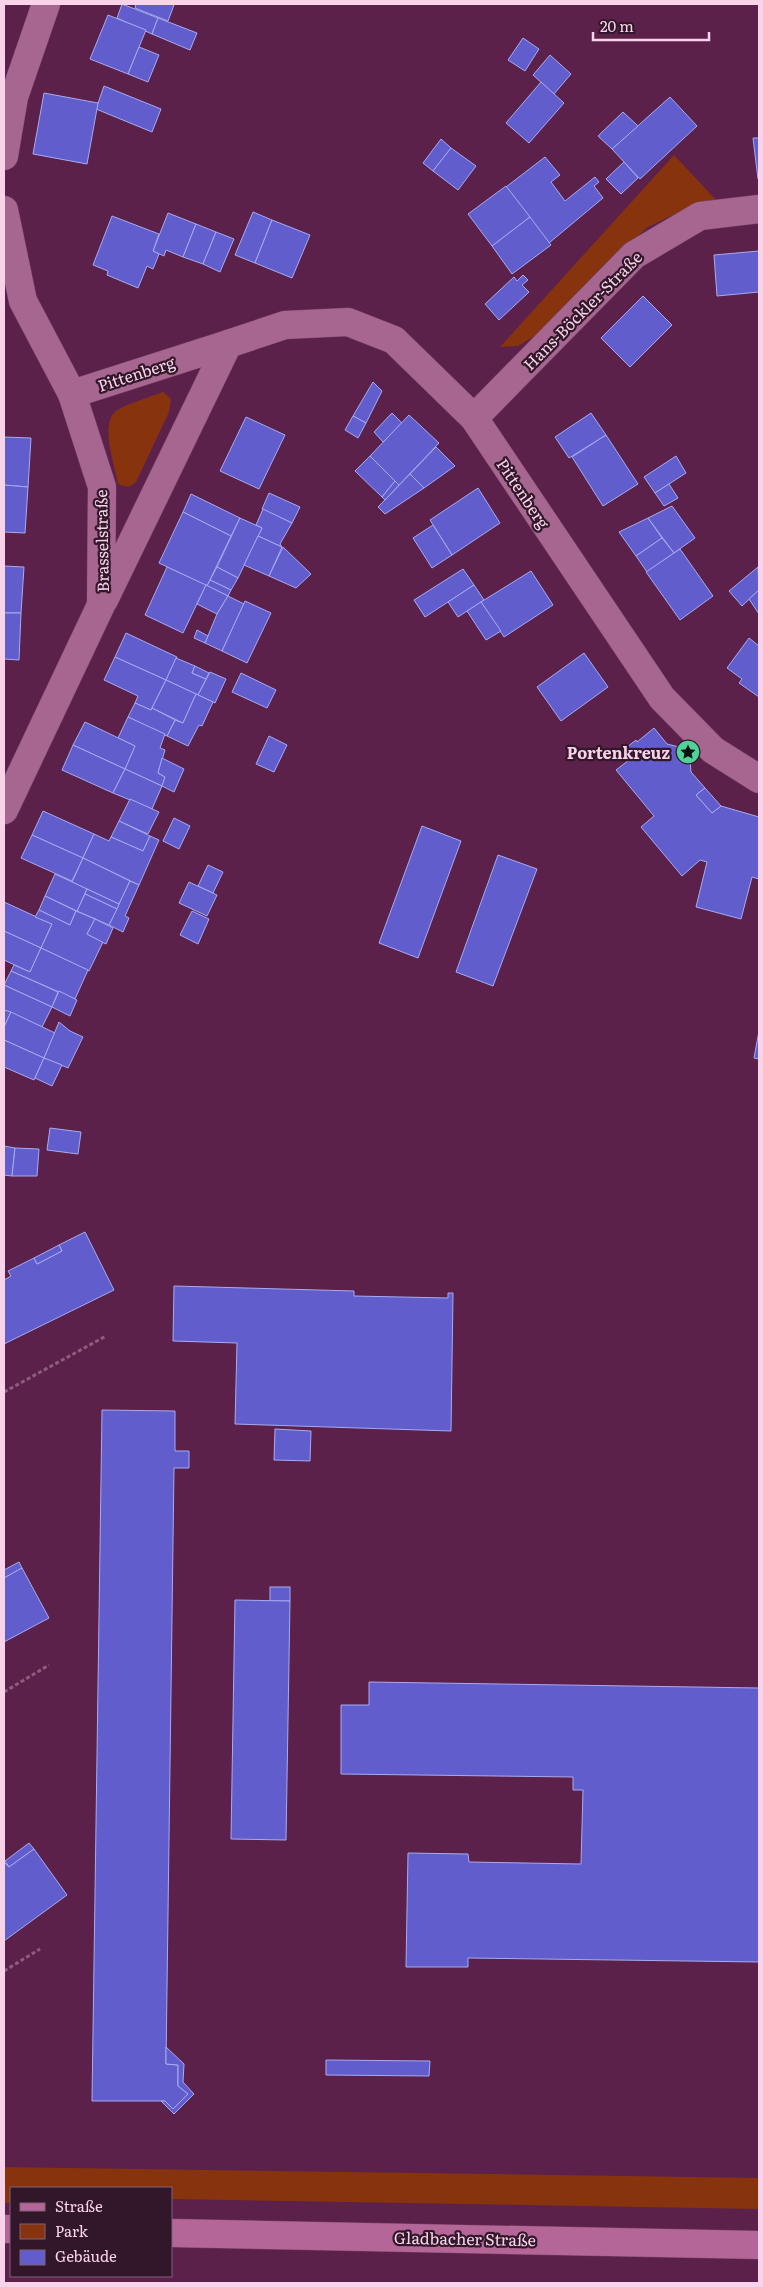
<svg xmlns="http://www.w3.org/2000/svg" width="763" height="2287" viewBox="0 0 763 2287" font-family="Literata,serif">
	<rect width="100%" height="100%" fill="#5b214a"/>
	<g fill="#86330e">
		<polygon points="674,155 719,203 675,214 648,227 602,267 541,332 518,346 500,347"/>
		<path d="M163 392 171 399 169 412 136 482C129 488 126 487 118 484 115 466 100 425 115 412 125 404 150 397 163 392Z"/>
		<polygon points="4,2167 759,2178 759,2209 171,2199 171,2188 11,2188 11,2203 4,2203"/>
	</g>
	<g fill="#625dcc" stroke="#a7abf2">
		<polygon points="122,4 158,18 152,34 117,18"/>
		<polygon points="136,4 172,4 174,5 168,21 135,8"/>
		<polygon points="108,15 146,30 128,74 90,59"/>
		<polygon points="158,18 197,33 190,50 152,34"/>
		<polygon points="523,38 539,49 525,71 508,60"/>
		<polygon points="139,47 159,55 148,82 128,74"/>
		<polygon points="550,55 571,74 554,94 533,75"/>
		<polygon points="541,82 564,103 529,143 506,123"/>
		<polygon points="104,86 161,109 152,132 96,109"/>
		<polygon points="44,93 98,103 87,164 33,154"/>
		<polygon points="670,97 697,126 640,179 612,149"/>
		<polygon points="623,112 638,126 612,149 598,136"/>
		<polygon points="753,138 759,138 759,179 758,179"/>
		<polygon points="441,139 451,148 433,171 423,163"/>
		<polygon points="451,148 476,166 458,190 433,171"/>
		<polygon points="545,157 560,175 551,182 565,201 595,177 599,182 594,186 603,198 549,243 506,187"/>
		<polygon points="624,162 638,178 621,194 606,179"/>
		<polygon points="506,186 530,217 492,246 468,214"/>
		<polygon points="253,212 272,220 255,263 235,255"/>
		<polygon points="168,213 196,224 183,257 166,250 164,256 153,251"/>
		<polygon points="112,216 159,234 153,251 159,254 153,269 147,266 138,288 107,275 108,271 93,265"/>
		<polygon points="530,217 551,245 512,274 492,246"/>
		<polygon points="272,220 310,235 292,278 255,263"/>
		<polygon points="196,224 216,232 203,264 183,257"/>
		<polygon points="216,232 234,239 220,272 203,264"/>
		<polygon points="759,251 759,292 717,296 714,255"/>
		<polygon points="523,275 528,280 522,285 529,292 499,320 485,304 514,277 517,281"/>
		<polygon points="643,296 672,325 630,367 601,338"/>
		<polygon points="373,382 382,391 366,423 353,416"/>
		<polygon points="392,413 402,423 383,442 374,432"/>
		<polygon points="591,413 606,435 569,458 555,437"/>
		<polygon points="409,415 439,443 399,485 370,456"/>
		<polygon points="353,416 366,423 358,438 345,430"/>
		<polygon points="246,417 285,435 259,489 220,471"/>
		<polygon points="606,435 638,484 603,506 572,457"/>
		<polygon points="4,437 31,438 28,487 4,485"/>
		<polygon points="436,447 455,466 424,488 410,474"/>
		<polygon points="370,456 395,481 382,497 355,471"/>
		<polygon points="676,456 686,473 655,493 644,477"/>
		<polygon points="410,474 424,488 385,514 378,507"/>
		<polygon points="395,481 399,485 385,500 382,497"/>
		<polygon points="669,484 678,498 664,506 655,493"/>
		<polygon points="4,485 28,487 25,533 4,532"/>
		<polygon points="478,488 500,523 452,555 430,520"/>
		<polygon points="269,493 300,507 292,523 262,509"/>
		<polygon points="191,494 240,518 231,536 183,512"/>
		<polygon points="672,506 695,538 674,553 648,518"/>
		<polygon points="263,509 292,523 280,544 282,547 258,536 262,528 256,525"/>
		<polygon points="183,512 231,536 207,586 159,563"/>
		<polygon points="240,518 262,528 238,578 217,567"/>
		<polygon points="648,518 662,538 636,556 619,532"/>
		<polygon points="433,525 452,555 432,568 413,538"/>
		<polygon points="258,536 282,547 269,576 244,565"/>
		<polygon points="662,538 674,553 647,572 636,556"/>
		<polygon points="283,547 311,574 296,588 269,576"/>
		<polygon points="680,549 713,596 680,620 646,572"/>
		<polygon points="4,566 24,567 21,613 4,613"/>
		<polygon points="167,567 206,585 183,633 145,615"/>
		<polygon points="217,567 238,578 231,590 210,580"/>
		<polygon points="758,567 759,590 742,606 729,591"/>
		<polygon points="463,569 474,585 425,617 414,600"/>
		<polygon points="531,571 553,605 504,637 481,602"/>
		<polygon points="210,580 231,590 228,596 207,586"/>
		<polygon points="206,585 228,596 217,614 197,604"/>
		<polygon points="474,585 484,600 458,617 448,602"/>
		<polygon points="759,590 759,614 749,599"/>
		<polygon points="228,596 244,604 222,651 205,643 217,614"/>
		<polygon points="245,601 271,613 247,663 222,651"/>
		<polygon points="481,602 501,631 486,640 467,611"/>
		<polygon points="4,613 21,613 19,660 4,659"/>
		<polygon points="197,630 208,636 205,643 194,638"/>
		<polygon points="126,633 177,657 166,680 115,657"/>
		<polygon points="749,638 759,646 759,697 739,683 742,679 727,668"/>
		<polygon points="584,653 608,687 561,721 537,687"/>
		<polygon points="115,657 166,680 151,710 135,703 138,696 104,680"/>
		<polygon points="176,658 195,666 192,673 206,679 198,695 166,680"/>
		<polygon points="195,666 209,673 206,679 192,673"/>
		<polygon points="210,672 226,679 215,703 198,695"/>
		<polygon points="241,673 276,690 267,708 232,692"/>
		<polygon points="166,680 196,694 183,723 152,708"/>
		<polygon points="196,694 213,702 202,726 199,725 188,746 167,736 175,720 183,723"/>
		<polygon points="135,703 151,710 152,708 175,720 167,736 128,717"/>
		<polygon points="128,717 165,734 160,748 165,750 158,773 165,777 162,786 125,769 135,746 118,738"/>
		<polygon points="85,722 135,746 125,769 73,745"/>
		<polygon points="654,728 667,744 679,747 690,760 691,772 705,788 696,795 712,813 721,806 759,817 759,879 752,877 741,919 696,907 707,862 700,860 682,876 641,827 654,816 616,770 629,760 622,751 636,740 637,742"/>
		<polygon points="269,736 287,745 274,772 256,764"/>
		<polygon points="73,745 125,769 113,793 62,770"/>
		<polygon points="162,758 184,769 174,792 162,786 165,777 158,773"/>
		<polygon points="125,769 162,786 152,809 113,793"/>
		<polygon points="705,788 721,806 712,813 696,795"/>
		<polygon points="130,799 159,812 148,834 119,821"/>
		<polygon points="43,811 94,834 83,858 32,835"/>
		<polygon points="174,818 190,826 179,849 163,841"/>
		<polygon points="119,821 150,836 143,851 111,837"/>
		<polygon points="422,826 461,841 418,958 379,943"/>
		<polygon points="94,834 109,841 111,837 143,851 150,836 159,840 139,885 83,858"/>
		<polygon points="32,835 83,858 72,881 21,858"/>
		<polygon points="498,855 537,869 493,986 456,972"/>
		<polygon points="83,858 130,881 119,904 72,882"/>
		<polygon points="208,865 223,872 213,893 198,886"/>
		<polygon points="55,874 87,889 77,911 45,896"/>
		<polygon points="130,881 139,885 125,916 129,918 123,932 109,925"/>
		<polygon points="189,882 217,895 207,916 179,903"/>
		<polygon points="87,889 119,904 117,909 85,894"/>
		<polygon points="85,894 117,909 109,925 77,911"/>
		<polygon points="45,896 76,911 70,925 39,910"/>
		<polygon points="4,902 52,924 41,948 4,931"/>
		<polygon points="39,910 70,925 76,911 95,919 87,934 103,942 89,971 41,948 52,924 35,917"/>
		<polygon points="192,911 209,919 198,944 180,935"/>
		<polygon points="95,919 113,928 106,944 87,934"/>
		<polygon points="4,931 41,948 30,972 4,960"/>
		<polygon points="41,948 88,970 75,999 11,971 14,965 30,972"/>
		<polygon points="11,971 58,992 52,1007 4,985"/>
		<polygon points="4,985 52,1007 42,1027 4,1010"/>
		<polygon points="59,991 77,1000 70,1016 52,1007"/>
		<polygon points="4,1010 11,1012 4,1027"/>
		<polygon points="11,1012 55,1033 44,1058 4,1040 4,1027"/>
		<polygon points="59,1022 70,1031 83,1037 68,1068 44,1058"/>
		<polygon points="759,1031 759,1059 754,1058"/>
		<polygon points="4,1040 44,1058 34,1080 4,1067"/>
		<polygon points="44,1058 62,1065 52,1086 35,1078"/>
		<polygon points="50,1128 81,1132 78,1154 47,1150"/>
		<polygon points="4,1146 15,1148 12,1176 4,1175"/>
		<polygon points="15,1148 39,1149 37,1176 12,1176"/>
		<polygon points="85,1232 114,1290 4,1344 4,1280 11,1276 8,1271 34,1258 37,1264 62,1251 59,1245"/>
		<polygon points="59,1245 62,1251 37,1264 34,1258"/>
		<polygon points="174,1286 354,1291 354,1296 448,1298 448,1293 453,1293 451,1431 235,1424 237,1343 173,1341"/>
		<polygon points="102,1410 175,1411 175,1451 189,1451 189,1468 174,1468 166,2064 178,2065 178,2086 188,2094 173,2109 165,2101 92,2101"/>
		<polygon points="275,1429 311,1431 310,1461 274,1460"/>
		<polygon points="19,1562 22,1568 4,1578 4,1570"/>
		<polygon points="22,1568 49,1618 4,1642 4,1578"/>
		<rect x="270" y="1587" width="20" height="14"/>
		<polygon points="235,1600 290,1601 286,1840 231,1839"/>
		<polygon points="369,1682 759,1688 759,1962 468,1958 468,1967 406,1967 408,1853 468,1854 469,1862 581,1864 583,1790 573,1790 573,1777 341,1774 341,1705 369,1705"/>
		<polygon points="29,1843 34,1849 9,1867 5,1861"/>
		<polygon points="34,1849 67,1895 4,1941 4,1862 9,1867"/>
		<polygon points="166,2047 184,2064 183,2082 194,2094 174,2114 161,2101 165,2101 173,2109 188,2094 178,2086 178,2065 166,2064"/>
		<polygon points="326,2060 430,2061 429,2076 326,2075"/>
	</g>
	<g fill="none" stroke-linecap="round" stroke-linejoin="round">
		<g stroke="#764267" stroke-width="29">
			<g id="minor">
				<polyline points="4,156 14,97 46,4"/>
				<polyline points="4,210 23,301 72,394 102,487 101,605 4,810"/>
				<polyline points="228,344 285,325 348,322 394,340 474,418 662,698 713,750 759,779"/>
				<polyline points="72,394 228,344 104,600"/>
				<polyline points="474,418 634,255 700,216 759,209"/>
			</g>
		</g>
		<g stroke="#764267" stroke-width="29">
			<g id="secondary">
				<polyline points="4,2229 11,2229"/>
				<polyline points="171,2233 759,2245"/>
			</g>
		</g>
		<g stroke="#8f5c7e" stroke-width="3" stroke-dasharray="4 2.5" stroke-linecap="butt">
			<polyline points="4,1392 106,1336"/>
			<polyline points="4,1692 49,1665"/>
			<polyline points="4,1971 40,1949"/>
		</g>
		<use href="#minor" stroke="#a76690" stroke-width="28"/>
		<use href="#secondary" stroke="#b46699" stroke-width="28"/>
	</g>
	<defs>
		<g id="sight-disc" transform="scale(1.25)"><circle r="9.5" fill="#4ed399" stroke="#311729"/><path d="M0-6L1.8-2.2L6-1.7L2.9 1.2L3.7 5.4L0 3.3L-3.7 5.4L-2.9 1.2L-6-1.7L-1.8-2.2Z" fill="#111"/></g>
	</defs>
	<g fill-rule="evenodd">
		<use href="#sight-disc" x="688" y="752"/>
	</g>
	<g text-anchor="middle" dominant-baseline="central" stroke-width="4.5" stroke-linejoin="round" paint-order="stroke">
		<g font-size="16" fill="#f8d3e9" stroke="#311729">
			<text transform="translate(582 310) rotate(-45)">Hans-Böckler-Straße</text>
			<text transform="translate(136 373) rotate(-18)">Pittenberg</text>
			<text transform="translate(524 493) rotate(56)">Pittenberg</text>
			<text transform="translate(101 541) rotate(-91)">Brasselstraße</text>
			<text transform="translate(465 2238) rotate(1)">Gladbacher Straße</text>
		</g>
		<g font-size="16" font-weight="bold" fill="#f8d3e9" stroke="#311729" text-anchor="end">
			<text x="670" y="752">Portenkreuz</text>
		</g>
	</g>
	<rect width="763" height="2287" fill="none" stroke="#f8d3e9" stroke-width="10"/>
	<rect x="10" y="2187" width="162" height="90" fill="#311729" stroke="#816276"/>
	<rect x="20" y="2203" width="25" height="8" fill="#b46699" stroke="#816276"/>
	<text x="55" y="2212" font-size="15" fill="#f8d3e9">Straße</text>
	<rect x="20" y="2224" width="25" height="15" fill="#86330e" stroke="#816276"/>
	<text x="55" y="2237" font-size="15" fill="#f8d3e9">Park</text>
	<rect x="20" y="2250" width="25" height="15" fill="#625dcc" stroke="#816276"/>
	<text x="55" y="2262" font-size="15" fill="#f8d3e9">Gebäude</text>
	<path d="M593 32v8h116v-8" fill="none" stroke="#f8d3e9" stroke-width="2.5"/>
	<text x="600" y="32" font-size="15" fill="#f8d3e9" stroke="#311729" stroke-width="4" paint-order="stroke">20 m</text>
</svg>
